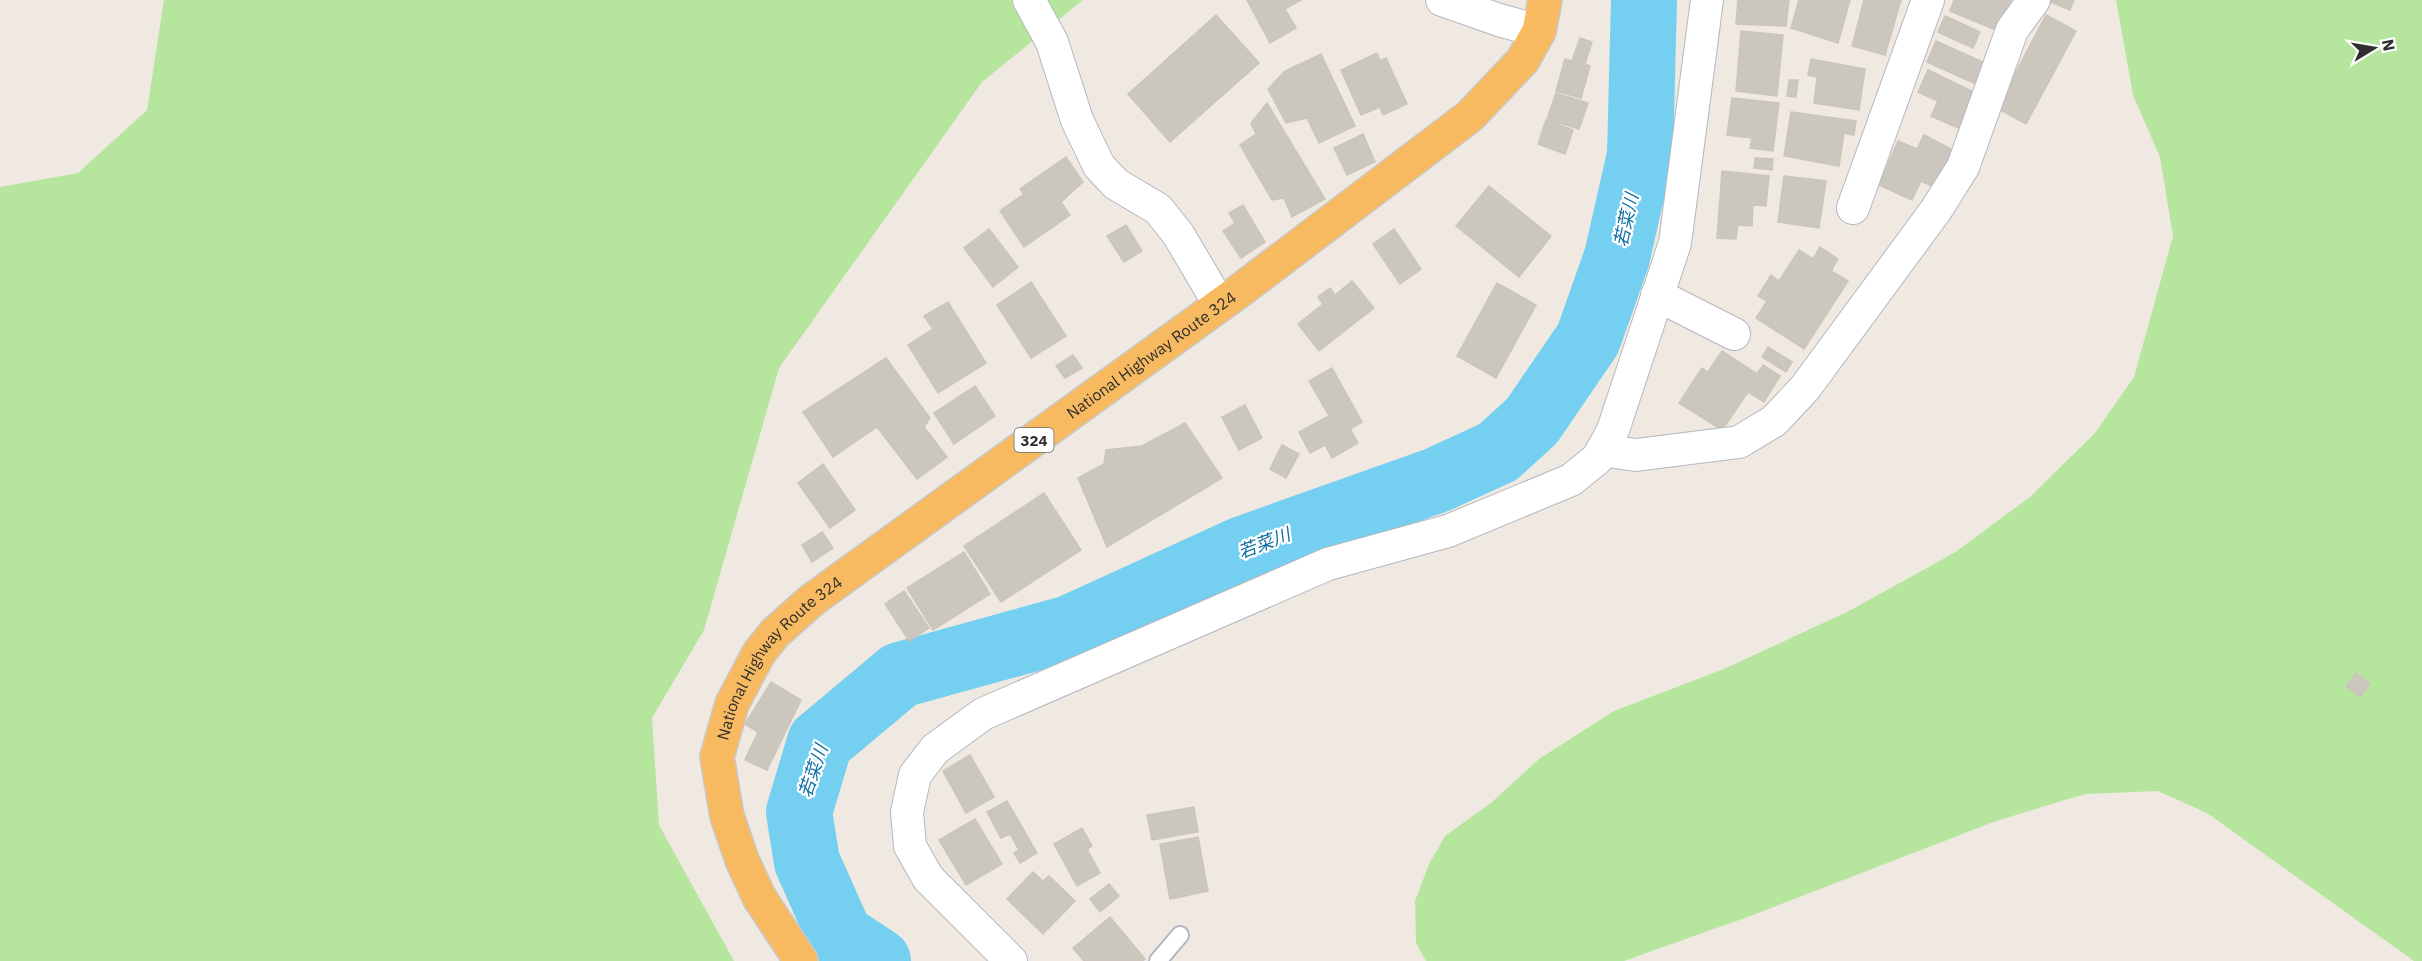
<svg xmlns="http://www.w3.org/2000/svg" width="2422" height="961" viewBox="0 0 2422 961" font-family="'IBM Plex Sans','Noto Sans JP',sans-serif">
	<rect width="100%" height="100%" fill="#efe9e1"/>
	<g fill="#b6e59e">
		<polygon points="164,0 1083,0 982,82 779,368 704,630 652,718 659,825 734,961 0,961 0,187 78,173 147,110"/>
		<polygon points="2116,0 2422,0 2422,961 2414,961 2207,813 2158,791 2085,794 1996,821 1753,915 1624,961 1426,961 1416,943 1415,901 1429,864 1445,836 1491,803 1539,759 1614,711 1724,669 1849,611 1954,553 2030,497 2095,433 2134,377 2173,236 2160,157 2133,95"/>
	</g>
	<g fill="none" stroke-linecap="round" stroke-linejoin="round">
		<polyline stroke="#75cff0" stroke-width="66" points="878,961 840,936 807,862 799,812 820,742 900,675 1070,628 1243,549 1437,480 1498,452 1532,421 1588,339 1617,257 1640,155 1644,0"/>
	</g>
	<g fill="#cbc7bf" stroke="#cbc5ba" stroke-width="1.5">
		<polygon points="1247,0 1301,0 1285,9 1296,28 1270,43"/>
		<polygon points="1738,0 1789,0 1786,26 1736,24"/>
		<polygon points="1799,0 1850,0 1838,43 1791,28"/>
		<polygon points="1864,0 1901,0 1885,55 1852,46"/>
		<polygon points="1954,0 2011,0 1998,31 1950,11"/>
		<polygon points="2052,0 2074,0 2070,10 2051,2"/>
		<polygon points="1216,15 1259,63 1170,142 1128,94"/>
		<polygon points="2046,15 2076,31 2026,124 1997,108"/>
		<polygon points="1945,16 1980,32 1973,48 1938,32"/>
		<polygon points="1741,31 1783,35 1777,96 1736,91"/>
		<polygon points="1580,38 1592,42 1585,64 1590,66 1581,98 1556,91 1565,59 1572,61"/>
		<polygon points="1936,41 1987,64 1978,85 1927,62"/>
		<polygon points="1377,53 1380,61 1386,58 1407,104 1383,115 1380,107 1361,115 1341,70"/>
		<polygon points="1321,54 1355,126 1319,143 1307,118 1286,123 1268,89 1285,71"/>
		<polygon points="1811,59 1865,69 1859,110 1814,103 1817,77 1808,75"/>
		<polygon points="1928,70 1974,92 1958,128 1931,116 1938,101 1918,92"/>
		<polygon points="1789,80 1798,80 1796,97 1787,96"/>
		<polygon points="1556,93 1588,103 1579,129 1547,119"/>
		<polygon points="1732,98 1779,103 1773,151 1750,148 1752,138 1727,135"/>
		<polygon points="1267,103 1325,199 1292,217 1284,198 1272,200 1240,145 1256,134 1251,123"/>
		<polygon points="1791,112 1856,121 1854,135 1844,133 1839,166 1784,156"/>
		<polygon points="1546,120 1573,130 1565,154 1538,144"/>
		<polygon points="1363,134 1375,162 1347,175 1334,148"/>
		<polygon points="1924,135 1953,150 1934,187 1921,181 1912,200 1879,185 1898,141 1917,149"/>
		<polygon points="1066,157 1083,182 1061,202 1070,215 1024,247 1000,211 1024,194 1020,189"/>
		<polygon points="1755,158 1773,159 1772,170 1754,168"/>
		<polygon points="1722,171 1769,176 1766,206 1753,205 1752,226 1738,225 1736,239 1717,238"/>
		<polygon points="1784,176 1826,181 1819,228 1778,222"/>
		<polygon points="1489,186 1551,236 1519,277 1456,226"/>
		<polygon points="1243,205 1265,242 1241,258 1223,231 1235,223 1229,213"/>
		<polygon points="1126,225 1142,251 1124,262 1107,236"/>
		<polygon points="989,229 1018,267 993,287 964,248"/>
		<polygon points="1394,229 1421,269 1400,284 1373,244"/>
		<polygon points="1820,247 1838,259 1831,271 1848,281 1804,349 1756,318 1767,301 1758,296 1771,275 1779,281 1799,250 1813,259"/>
		<polygon points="1352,281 1374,308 1319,351 1298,324 1323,304 1318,297 1330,288 1335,295"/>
		<polygon points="1031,282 1066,336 1031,358 997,305"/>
		<polygon points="1497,283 1536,305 1496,378 1457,356"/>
		<polygon points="948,302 986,363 938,393 908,345 933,329 924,316"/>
		<polygon points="1768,347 1792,362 1786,372 1762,357"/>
		<polygon points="1722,351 1757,374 1763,365 1780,376 1764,402 1748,392 1722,430 1679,403 1702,368 1708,372"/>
		<polygon points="1073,355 1082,368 1065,378 1056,366"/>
		<polygon points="886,358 930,418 924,427 947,457 917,479 877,427 833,457 803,412"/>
		<polygon points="1332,368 1362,422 1350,429 1358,443 1332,458 1325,445 1310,453 1299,432 1329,416 1309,381"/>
		<polygon points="975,386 995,416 954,444 934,413"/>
		<polygon points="1245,405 1262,438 1239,450 1222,417"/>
		<polygon points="1185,423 1222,478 1107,547 1078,478 1104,464 1106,450 1142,446"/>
		<polygon points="1282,445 1299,454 1286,478 1270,469"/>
		<polygon points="823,464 855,510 830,528 798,483"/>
		<polygon points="1044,493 1081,550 1001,602 964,546"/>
		<polygon points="822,532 833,548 812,562 802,545"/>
		<polygon points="964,552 990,594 933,630 907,588"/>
		<polygon points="904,591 929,628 909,641 885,604"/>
		<polygon points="2356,673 2370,684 2360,697 2346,686"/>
		<polygon points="771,682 801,700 767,770 745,760 758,732 745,724"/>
		<polygon points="970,755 994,797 966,813 943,771"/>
		<polygon points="1007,801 1037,853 1020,863 1014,853 1019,850 1010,834 1001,838 987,812"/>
		<polygon points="1194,807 1198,832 1152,840 1147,815"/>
		<polygon points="975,819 1002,864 966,885 939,840"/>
		<polygon points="1082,828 1092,846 1087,849 1100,873 1077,886 1054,844"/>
		<polygon points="1198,837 1208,891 1170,899 1160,844"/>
		<polygon points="1033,872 1043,881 1049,876 1075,901 1043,934 1007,899"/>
		<polygon points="1109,884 1119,896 1100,912 1090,899"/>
		<polygon points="1110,917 1145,959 1142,961 1084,961 1073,948"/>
	</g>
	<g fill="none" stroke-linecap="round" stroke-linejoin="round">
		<g stroke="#b4b7c1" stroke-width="20">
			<polyline id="service" points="1158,961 1180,935"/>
		</g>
		<g stroke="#b4b7c1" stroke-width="34">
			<g id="minor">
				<polyline points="1029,0 1052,42 1077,120 1099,166 1116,184 1158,209 1178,234 1220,305"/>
				<polyline points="1442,0 1499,20 1539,31"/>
				<polyline points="1853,208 1928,0"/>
				<polyline points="1657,295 1734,334"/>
				<polyline points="1602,450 1636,455 1739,442 1774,421 1805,388 1936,210 1963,167 2012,30 2034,0"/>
				<polyline points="1011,961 928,878 910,846 907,812 915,775 935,749 983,714 1328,564 1448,531 1571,480 1598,458 1613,430 1675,243 1707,0"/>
			</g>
		</g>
		<g stroke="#c9c9c9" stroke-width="36">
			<g id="trunk">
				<path id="s1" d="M801 961 759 897 742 860 727 816 717 757 732 704 759 653 775 633 812 600 1238 292 1470 116 1523 60 1539 31 1545 0"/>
			</g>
		</g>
		<use href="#service" stroke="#fff" stroke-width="16"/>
		<use href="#minor" stroke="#fff" stroke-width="32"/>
		<use href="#trunk" stroke="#f8ba60" stroke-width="33"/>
	</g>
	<g text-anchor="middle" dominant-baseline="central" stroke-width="4.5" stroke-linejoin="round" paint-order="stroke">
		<rect fill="#fff" stroke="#6d6d6d" stroke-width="1.5" x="1014.5" y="428" width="39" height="24" rx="4.5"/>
		<g font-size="15" font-weight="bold" fill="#2e2e2e">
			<text x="1034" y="440">324</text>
		</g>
		<g font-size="16" fill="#2e2e2e" stroke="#fff">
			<text stroke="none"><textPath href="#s1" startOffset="830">National Highway Route 324</textPath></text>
			<text stroke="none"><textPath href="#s1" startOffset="344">National Highway Route 324</textPath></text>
		</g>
		<g font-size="18" font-style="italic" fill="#0d6fa3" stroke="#fff">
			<text transform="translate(1626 220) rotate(-77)">若菜川</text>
			<text transform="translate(1264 543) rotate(-21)">若菜川</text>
			<text transform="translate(813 771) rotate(-71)">若菜川</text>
		</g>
	</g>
	<g transform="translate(2374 48) rotate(79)" stroke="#ffffff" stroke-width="4.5" paint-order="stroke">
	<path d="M0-4.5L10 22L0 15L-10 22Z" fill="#2e2e2e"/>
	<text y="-9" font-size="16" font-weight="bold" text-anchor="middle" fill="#2e2e2e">N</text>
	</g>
</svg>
